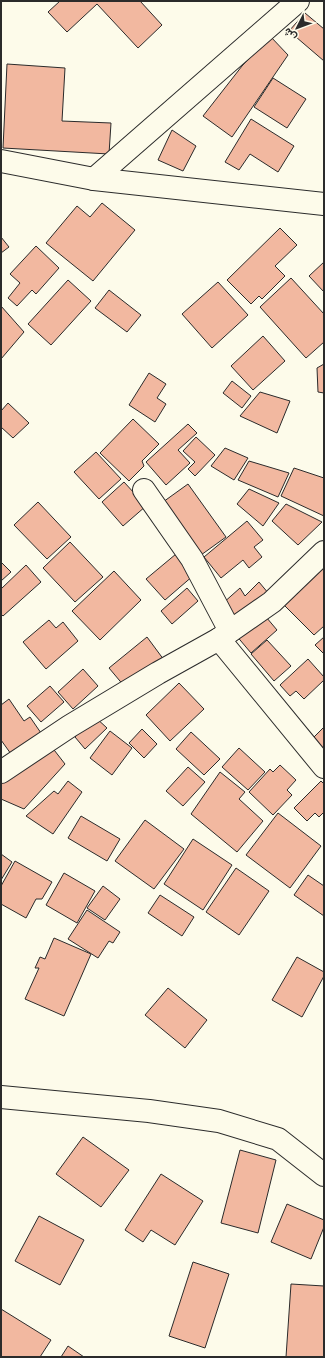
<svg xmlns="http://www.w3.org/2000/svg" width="325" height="1358" viewBox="0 0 325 1358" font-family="'Open Sans',Vazirmatn,sans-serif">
	<rect width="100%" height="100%" fill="#fdfbea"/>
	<g fill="#f2b8a0" stroke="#2b2b2b">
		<polygon points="60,1 140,1 162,25 138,48 97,4 67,32 48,12"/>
		<polygon points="305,13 324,29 324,61 289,31"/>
		<polygon points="270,36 288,55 232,137 203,116 242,66"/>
		<polygon points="7,64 65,68 62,121 111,123 109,154 3,148"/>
		<polygon points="273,78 306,99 287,128 254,107"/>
		<polygon points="251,119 294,146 278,172 250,154 239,170 225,162"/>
		<polygon points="172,130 196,146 183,171 158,160"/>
		<polygon points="102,203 135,230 93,281 46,243 77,206 90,217"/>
		<polygon points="280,228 297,245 275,266 285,276 262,299 259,296 251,304 227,280"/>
		<polygon points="1,237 9,247 1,253"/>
		<polygon points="36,246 59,268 36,294 32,290 17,306 8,298 20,283 10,274"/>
		<polygon points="324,262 324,292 309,276"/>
		<polygon points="291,278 324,314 324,342 306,358 260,307"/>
		<polygon points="68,280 91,301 51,345 28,324"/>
		<polygon points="218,282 248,315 212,348 182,314"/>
		<polygon points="109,290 141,315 127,332 95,308"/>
		<polygon points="1,306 24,332 1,359"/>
		<polygon points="263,336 285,361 253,390 231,366"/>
		<polygon points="324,364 324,393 318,392 317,368"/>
		<polygon points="149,373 166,384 157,398 166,404 155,422 129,405"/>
		<polygon points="232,381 251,396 242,408 223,393"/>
		<polygon points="260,392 290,401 277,433 240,416"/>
		<polygon points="8,403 29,423 13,438 1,427 1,411"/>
		<polygon points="133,419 159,444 142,461 144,466 129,481 100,453"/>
		<polygon points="188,424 197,433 178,450 190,463 166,485 146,462"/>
		<polygon points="196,437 215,455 195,476 188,469 195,462 183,451"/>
		<polygon points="225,448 248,458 234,480 211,466"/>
		<polygon points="96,452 121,479 99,499 74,472"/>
		<polygon points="249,461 289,473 278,497 238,480"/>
		<polygon points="294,468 324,478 324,516 281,496"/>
		<polygon points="124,482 146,506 123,526 102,502"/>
		<polygon points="188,484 226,537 201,555 163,502"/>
		<polygon points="249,489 279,503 263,526 237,504"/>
		<polygon points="38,502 71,537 47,559 14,525"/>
		<polygon points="286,504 322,522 298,545 272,521"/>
		<polygon points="247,521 263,540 254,547 262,557 249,568 243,560 221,578 204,557"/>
		<polygon points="70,542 103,577 75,602 43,568"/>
		<polygon points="176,554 194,575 165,600 146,579"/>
		<polygon points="324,560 324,626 314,635 281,602"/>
		<polygon points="1,562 11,572 1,581"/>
		<polygon points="26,565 41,582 3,616 1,614 1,589"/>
		<polygon points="114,571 141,600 100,640 72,611"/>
		<polygon points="259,582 269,594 235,620 222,604 240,588 245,596"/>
		<polygon points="187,588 198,601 172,624 161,611"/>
		<polygon points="261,611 277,630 251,653 235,634"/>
		<polygon points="49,620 56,628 63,622 78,641 46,669 23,642"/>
		<polygon points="147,637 164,660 125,687 109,668"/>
		<polygon points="324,637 324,654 315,645"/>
		<polygon points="267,640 291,666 274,681 251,654"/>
		<polygon points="308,659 324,677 324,680 304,699 296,691 290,696 280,685"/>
		<polygon points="83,669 98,686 73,709 58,692"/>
		<polygon points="179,683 204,709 170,741 146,715"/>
		<polygon points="50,686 64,702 41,722 27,706"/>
		<polygon points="9,699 24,721 30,717 41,733 11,754 1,740 1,705"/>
		<polygon points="95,717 107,728 85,749 75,737"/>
		<polygon points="324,727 324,756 311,740"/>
		<polygon points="142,729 157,744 144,758 129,743"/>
		<polygon points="110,731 132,748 112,775 90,758"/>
		<polygon points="191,732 220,759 204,775 176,749"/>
		<polygon points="51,746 65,764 24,809 1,799 1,782"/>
		<polygon points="239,748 265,772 248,790 222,767"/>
		<polygon points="280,765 296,780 287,790 292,795 273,815 249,792 270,769 273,772"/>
		<polygon points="188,767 205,782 183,806 166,791"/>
		<polygon points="220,772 245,792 239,799 263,821 237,852 191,814"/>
		<polygon points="68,781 82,792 53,834 26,816 54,791 58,794"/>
		<polygon points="321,781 324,784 324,812 319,817 315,813 307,821 294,808"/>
		<polygon points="278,813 321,846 290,888 246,855"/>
		<polygon points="81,816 120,839 107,861 68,838"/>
		<polygon points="145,820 184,849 154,889 115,861"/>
		<polygon points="193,839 232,865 203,910 164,884"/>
		<polygon points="1,854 12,862 1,880"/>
		<polygon points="15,861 52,882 42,899 36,899 26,918 1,904 1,886"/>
		<polygon points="236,868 269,891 239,935 206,912"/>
		<polygon points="64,873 95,891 77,923 46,905"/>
		<polygon points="308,875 324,886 324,916 294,895"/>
		<polygon points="103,886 120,899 105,920 87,908"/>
		<polygon points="160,895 194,917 182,936 148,913"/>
		<polygon points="87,910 120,932 113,943 109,941 98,958 68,939"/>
		<polygon points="54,938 91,954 64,1016 25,999 39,968 35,968 40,957 45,959"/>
		<polygon points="297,957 324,972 324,976 302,1017 272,1000"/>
		<polygon points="168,988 207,1020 185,1048 145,1015"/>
		<polygon points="83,1137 129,1170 101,1207 56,1174"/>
		<polygon points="240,1150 276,1160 258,1233 221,1223"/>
		<polygon points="161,1174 203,1201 175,1245 151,1230 143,1242 125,1230"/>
		<polygon points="287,1204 324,1220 324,1227 311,1259 271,1242"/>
		<polygon points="39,1216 84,1240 60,1285 15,1261"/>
		<polygon points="193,1262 229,1274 205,1348 169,1336"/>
		<polygon points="291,1284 324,1286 324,1357 286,1357"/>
		<polygon points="1,1309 51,1340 40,1357 1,1357"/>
		<polygon points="68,1346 84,1357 61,1357"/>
	</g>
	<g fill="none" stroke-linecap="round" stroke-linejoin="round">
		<g stroke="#2b2b2b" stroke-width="24">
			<g id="minor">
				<polyline points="1,161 94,179 324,204"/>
				<polyline points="94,179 298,1"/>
				<polyline points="144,490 192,559 230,631"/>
				<polyline points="219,639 272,602 324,552"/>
				<polyline points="1,772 70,726 158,673 219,639 324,767"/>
				<polyline points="1,1097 149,1111 219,1121 278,1139 324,1175"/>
			</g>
		</g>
		<use href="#minor" stroke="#fdfbea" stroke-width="22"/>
	</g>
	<rect width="325" height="1358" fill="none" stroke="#2b2b2b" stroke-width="4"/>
	<g transform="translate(297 28) rotate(228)" stroke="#fdfbea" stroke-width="3" paint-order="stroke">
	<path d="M0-3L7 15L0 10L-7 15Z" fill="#2b2b2b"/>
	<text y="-6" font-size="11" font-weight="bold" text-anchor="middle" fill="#2b2b2b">ش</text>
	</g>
</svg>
